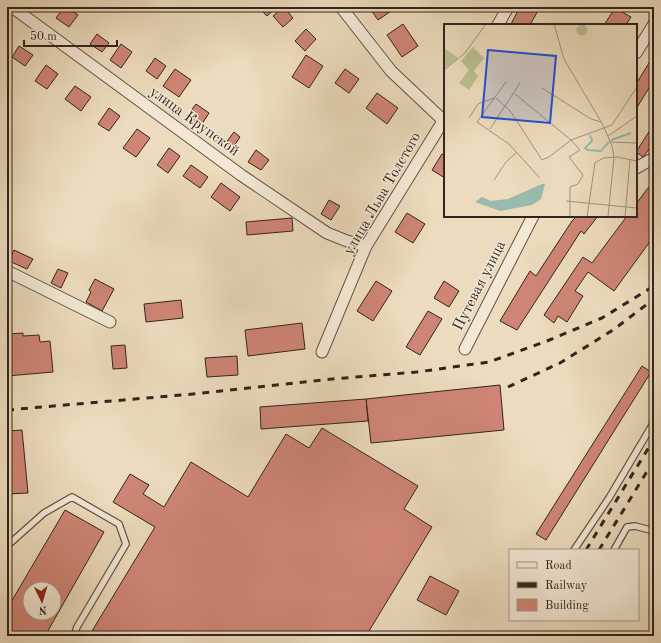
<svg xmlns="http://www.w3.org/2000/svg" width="661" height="643" viewBox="0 0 661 643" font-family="'Old Standard TT',serif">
	<rect width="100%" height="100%" fill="#ecdbbd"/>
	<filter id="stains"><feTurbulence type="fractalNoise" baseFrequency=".005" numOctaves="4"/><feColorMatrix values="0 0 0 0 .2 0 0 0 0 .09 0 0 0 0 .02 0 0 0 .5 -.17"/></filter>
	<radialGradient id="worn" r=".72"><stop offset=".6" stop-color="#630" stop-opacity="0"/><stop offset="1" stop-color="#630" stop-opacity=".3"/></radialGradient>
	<g fill="#ce8575" stroke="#33241c" fill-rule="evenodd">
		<polygon points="64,7 67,7 78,15 69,27 56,18"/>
		<polygon points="258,7 277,7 267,16"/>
		<polygon points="284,7 293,18 283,27 273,16"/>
		<polygon points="369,7 392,7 394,9 378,20"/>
		<polygon points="520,7 540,7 530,25 513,25 511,24"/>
		<polygon points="615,8 631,17 626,25 604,25"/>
		<polygon points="403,24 418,46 402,57 387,35"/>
		<polygon points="306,29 316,39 305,51 295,41"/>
		<polygon points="97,34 109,43 102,52 90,44"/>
		<polygon points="121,44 132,52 121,68 110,60"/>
		<polygon points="19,46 33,55 25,66 12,57"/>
		<polygon points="306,55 323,66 309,88 292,77"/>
		<polygon points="654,55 654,80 636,109 636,84"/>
		<polygon points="155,58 166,66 157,79 146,71"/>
		<polygon points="46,65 58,74 47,89 35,81"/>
		<polygon points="175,69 191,80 179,97 163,86"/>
		<polygon points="345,69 359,79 349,93 335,83"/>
		<polygon points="75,86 91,97 81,111 65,99"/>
		<polygon points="377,93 398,108 387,124 366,108"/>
		<polygon points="196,104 209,113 200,127 186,117"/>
		<polygon points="109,108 120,116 109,131 98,124"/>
		<polygon points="654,124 654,143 643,157 636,152"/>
		<polygon points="137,129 150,138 136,157 123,148"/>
		<polygon points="234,132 240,137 232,149 225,144"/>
		<polygon points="169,148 180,156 168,173 157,165"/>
		<polygon points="256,150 269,160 261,170 248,162"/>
		<polygon points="442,154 445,156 445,178 432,170"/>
		<polygon points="191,165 208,177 200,188 183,176"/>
		<polygon points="654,180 654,236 614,291 588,272 575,291 583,296 567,322 558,316 554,323 544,315 583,257 592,263 627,216 636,216 636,204"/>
		<polygon points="221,183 240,197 230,211 211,197"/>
		<polygon points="329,200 340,206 331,220 321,214"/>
		<polygon points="407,213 425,224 413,243 395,232"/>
		<polygon points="577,216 598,216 584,234 581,231 517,330 500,321 530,271 536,276 572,221"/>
		<polygon points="292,218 293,231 247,235 246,222"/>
		<polygon points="14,250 33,259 27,269 9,261"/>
		<polygon points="58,269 68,273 61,288 51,283"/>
		<polygon points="95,279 114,289 102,311 86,302 91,292 89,290"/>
		<polygon points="376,281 392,291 373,321 357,311"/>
		<polygon points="444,281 459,291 449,307 434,298"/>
		<polygon points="181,300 183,318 146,322 144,304"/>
		<polygon points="428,311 442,319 420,355 406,347"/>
		<polygon points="302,323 305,349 248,356 245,330"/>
		<polygon points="23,333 23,336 39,335 40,342 50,341 53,372 7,376 7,334"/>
		<polygon points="125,345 127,368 113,369 111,346"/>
		<polygon points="237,356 238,375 207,377 205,358"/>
		<polygon points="642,366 651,372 546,540 536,534"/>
		<polygon points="500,385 504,430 371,443 366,399"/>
		<polygon points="366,399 368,421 261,429 260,407"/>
		<polygon points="322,428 418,486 404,509 432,527 366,636 89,636 155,527 113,502 130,474 149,485 143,494 164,507 191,462 248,497 286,434 309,448"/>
		<polygon points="22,430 28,493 7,494 7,431"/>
		<path d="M65 510 104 532 45 636H7V609ZM30 589H54V613H30Z"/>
		<polygon points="430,576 459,591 446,615 417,600"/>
		<polygon points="396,632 403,636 394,636"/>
	</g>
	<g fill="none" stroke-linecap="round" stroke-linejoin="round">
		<g stroke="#615244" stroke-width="8">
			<g id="service">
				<polyline points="7,546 44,513 72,497 119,524 126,544 77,627 74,636"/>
				<polyline points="574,550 609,498 654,422"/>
				<polyline points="614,550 627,527 635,526 654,531"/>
			</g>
		</g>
		<g stroke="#615244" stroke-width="13">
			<g id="minor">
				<polyline points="12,7 241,175 327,233 347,241 366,246"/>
				<polyline points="341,7 391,71 445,122"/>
				<polyline points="498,25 508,7"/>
				<polyline points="636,53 654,24"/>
				<polyline points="636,168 654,158"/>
				<polyline points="7,271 110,322"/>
				<polyline points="465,349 533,216"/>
				<polyline points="322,352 366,246 445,118"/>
			</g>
		</g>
		<use href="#service" stroke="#f3e8d4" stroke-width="5.5"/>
		<use href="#minor" stroke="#f3e8d4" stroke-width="11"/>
		<g stroke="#33241c" stroke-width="3" stroke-dasharray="7 7" stroke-linecap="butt">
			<polyline points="508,387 560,363 613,330 654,299"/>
			<polyline points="7,410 193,394 332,379 417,372 489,362 547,341 602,318 654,286"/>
			<polyline points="586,550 654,439"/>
			<polyline points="599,550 654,460"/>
		</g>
	</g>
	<g text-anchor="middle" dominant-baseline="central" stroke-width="3" stroke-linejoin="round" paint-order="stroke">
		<g font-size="15" fill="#33241c" stroke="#f3e8d4">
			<text transform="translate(194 122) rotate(36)">улица Крупской</text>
			<text transform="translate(383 194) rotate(-60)">улица Льва Толстого</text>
			<text transform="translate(480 286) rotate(-63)">Путевая улица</text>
		</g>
	</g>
	<g transform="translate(444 24)">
		<rect width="193" height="193" fill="#ecdbbd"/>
		<path d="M132.5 6a5.5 5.5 0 1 1 11 0a5.5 5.5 0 1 1-11 0ZM29 23 40 34 30 47 34 52 25 66 15 59 25 46 17 37ZM0 24 14 34 0 45Z" fill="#babf8f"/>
		<path d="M98 160H101L97 175 88 181 56 187 31 178 38 173 47 177 64 175Z" fill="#99bbaf"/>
		<path fill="none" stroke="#99bbaf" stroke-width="2" d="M146 111 148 117 141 124 143 126 157 127 165 118M167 116 187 109"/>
		<path fill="none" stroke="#a2927d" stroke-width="1" d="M110 0 120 35 159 101 168 122 170 133 164 193M0 46 21 29 42 0M62 58 33 98 65 120 95 153M98 64 147 95 157 98M52 74 67 88 98 136 105 133 127 116 71 70M25 94 34 80 50 74M46 105 76 59M164 112 193 92M166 118 193 119M50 156 62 138 73 128M122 177 193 184M126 193V163L134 160 139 151 125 133 136 126 127 116 168 101 193 63M143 193 151 139 159 134 173 133 193 137M181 193 186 135"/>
		<path fill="#1d4ed8" fill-opacity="0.15" stroke="#1d4ed8" stroke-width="2" d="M44 26 112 32 106 99 38 93Z"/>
		<rect width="193" height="193" fill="none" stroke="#33241c" stroke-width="2"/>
	</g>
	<rect width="661" height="643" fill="none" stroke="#ecdbbd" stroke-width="24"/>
	<rect x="8" y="8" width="645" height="627" fill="none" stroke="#33241c" stroke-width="2"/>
	<rect x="12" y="12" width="637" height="619" fill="none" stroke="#33241c"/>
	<rect x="509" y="549" width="130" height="72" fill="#f3e8d4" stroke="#a69a8a"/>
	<rect x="517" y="562" width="20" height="6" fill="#f3e8d4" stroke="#a69a8a"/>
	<text x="545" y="569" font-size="12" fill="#33241c">Road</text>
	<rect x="517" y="582" width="20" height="6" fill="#33241c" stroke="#a69a8a"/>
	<text x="545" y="589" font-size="12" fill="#33241c">Railway</text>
	<rect x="517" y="599" width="20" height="12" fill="#ce8575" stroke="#a69a8a"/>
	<text x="545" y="609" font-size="12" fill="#33241c">Building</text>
	<g transform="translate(42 601) rotate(175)"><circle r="19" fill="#f3e8d4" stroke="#a69a8a"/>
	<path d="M0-3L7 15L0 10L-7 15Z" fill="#8f2418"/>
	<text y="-6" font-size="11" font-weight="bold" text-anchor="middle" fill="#33241c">N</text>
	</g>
	<path d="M24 40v6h93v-6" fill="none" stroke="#33241c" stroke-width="2"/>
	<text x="30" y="40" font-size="12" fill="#33241c" stroke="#f3e8d4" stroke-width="3" paint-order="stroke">50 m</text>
	<rect width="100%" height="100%" filter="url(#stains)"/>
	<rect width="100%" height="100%" fill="url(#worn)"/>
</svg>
